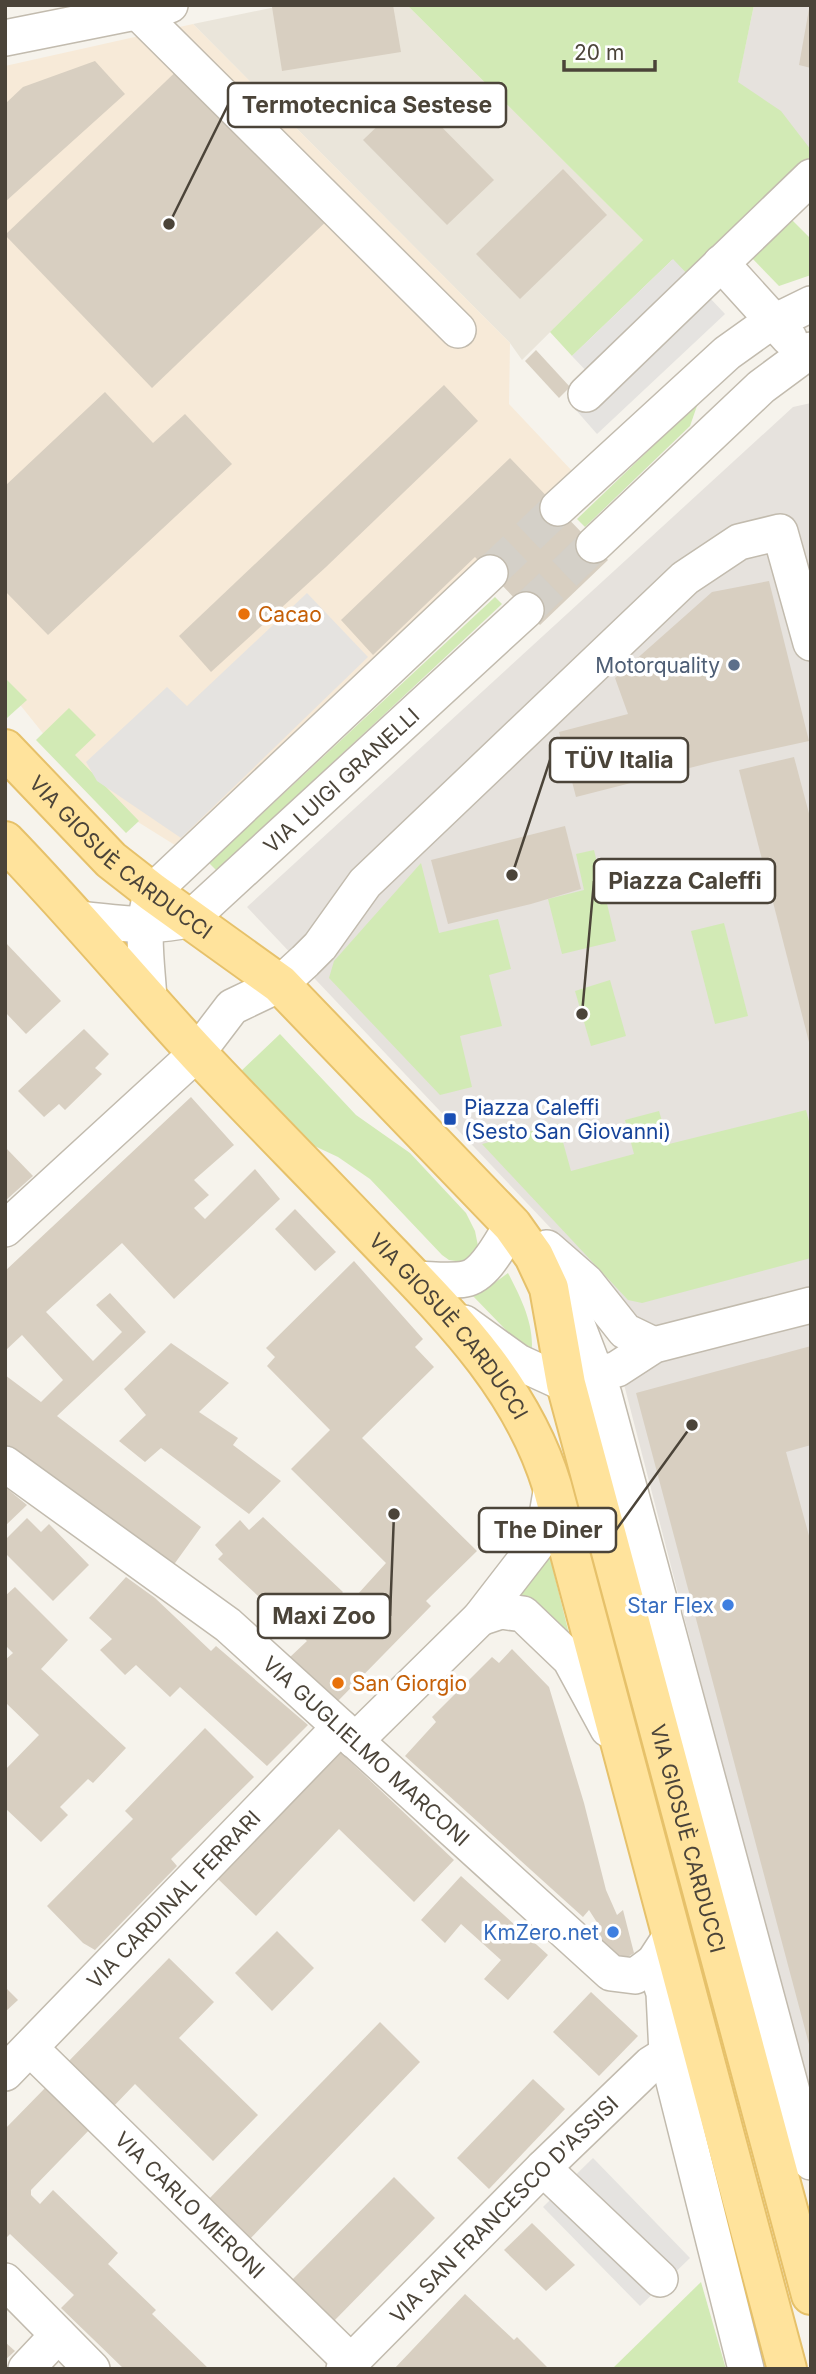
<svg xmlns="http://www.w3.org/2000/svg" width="816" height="2374" viewBox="0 0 816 2374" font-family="Inter,sans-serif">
	<rect width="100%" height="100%" fill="#f6f3ec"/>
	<polygon fill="#eae5da" points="285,5 407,5 643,240 522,360 510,343 193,24"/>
	<polygon fill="#f7ead8" points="193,24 510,343 509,404 573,472 178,847 90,792 5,686 5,66"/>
	<g fill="#e6e2dd">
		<polygon points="754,5 811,5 811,194 728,127"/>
		<polygon points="811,403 811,2108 596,1276 247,907 793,407"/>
	</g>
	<g fill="#d2eab5">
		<polygon points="407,5 754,5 738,82 781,111 811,150 811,156 689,276 672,260 572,356 550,332 643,240"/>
		<polygon points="789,217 811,239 811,275 779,286 749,255"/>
		<polygon points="698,403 690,426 585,527 577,519"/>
		<polygon points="495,597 502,604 217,871 209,863"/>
		<polygon points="5,678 27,700 7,718 5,716"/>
		<polygon points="69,708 96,735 75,755 139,821 126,833 36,740"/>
		<polygon points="594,850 616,941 562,954 548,899 584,890 576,854"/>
		<polygon points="421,863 439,933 498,919 511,969 489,975 502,1026 460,1036 472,1087 440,1095 329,978 334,961"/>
		<polygon points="724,923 748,1016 715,1024 691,931"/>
		<polygon points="610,980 626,1036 591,1046 575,991"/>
		<polygon points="280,1034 356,1115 410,1153 466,1213 475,1231 478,1246 475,1254 462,1262 449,1260 442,1255 370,1179 338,1157 306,1142 239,1073"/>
		<polygon points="806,1110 811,1129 811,1258 642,1303 628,1300 482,1144 558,1124 571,1171 634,1154 625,1120 659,1111 669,1144"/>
		<path d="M508 1273C521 1298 536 1327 531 1356L472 1295 482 1292Z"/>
		<path d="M547 1552 550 1557 571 1642C548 1611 543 1607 506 1595Z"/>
		<polygon points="701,2282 726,2369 612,2369"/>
	</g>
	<g fill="#e5e3e0">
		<polygon points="673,259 725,314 597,434 568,401 592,377 572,356"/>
		<polygon points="307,593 368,657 181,838 97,781 86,762 167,687 187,706"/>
		<polygon points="593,2158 690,2258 640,2306 543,2207"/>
	</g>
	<g fill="#d8cfc1">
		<polygon points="285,5 393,5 401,52 282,71 272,7"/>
		<polygon points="809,9 811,10 811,68 799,65"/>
		<polygon points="95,61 125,94 5,202 5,104 23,87"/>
		<polygon points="187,61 334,214 152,388 5,235"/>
		<polygon points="410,95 494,180 447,225 363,140"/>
		<polygon points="563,169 607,215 520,299 476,254"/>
		<polygon points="536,350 570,387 559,398 525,361"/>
		<polygon points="444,385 478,421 326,567 211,672 179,636"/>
		<polygon points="105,392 153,443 185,414 232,464 48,635 5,591 5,486"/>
		<polygon points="510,458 608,560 540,625 475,557 373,655 341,620"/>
		<polygon points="769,581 809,741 713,762 576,797 559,732 628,714 615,678 712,592"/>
		<polygon points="794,757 811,821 810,1046 739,770"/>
		<polygon points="565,826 581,889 531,904 448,924 431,860"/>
		<polygon points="5,942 61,1001 26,1034 5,1012"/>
		<polygon points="84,1029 109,1054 95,1068 102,1074 65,1110 59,1104 44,1117 18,1091"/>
		<polygon points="191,1097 234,1145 194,1180 209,1195 194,1208 205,1219 255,1169 280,1199 174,1299 122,1243 46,1312 93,1361 122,1332 96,1305 110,1293 146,1332 57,1416 201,1527 170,1570 5,1451 5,1375 41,1402 63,1380 22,1335 5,1351 5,1271"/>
		<polygon points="5,1147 33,1176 5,1201"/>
		<polygon points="295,1209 336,1252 315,1271 275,1229"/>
		<polygon points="354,1261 423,1339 415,1347 434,1367 362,1438 477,1551 426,1601 431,1606 336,1703 289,1658 307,1641 218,1559 223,1554 215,1545 240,1520 249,1530 263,1517 343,1592 329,1607 338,1616 386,1563 291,1469 330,1430 267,1366 275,1357 266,1348"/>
		<polygon points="171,1343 229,1383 199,1412 238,1438 233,1445 281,1481 249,1514 161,1448 145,1462 119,1441 146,1415 124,1389"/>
		<polygon points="811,1346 811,1445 786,1452 811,1543 810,2048 636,1393"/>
		<polygon points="5,1487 27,1505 5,1526"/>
		<polygon points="27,1518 41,1532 49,1524 89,1565 53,1601 5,1553 5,1540"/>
		<polygon points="126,1577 155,1598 211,1651 216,1646 308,1725 267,1766 180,1687 170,1697 136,1665 125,1675 100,1650 112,1639 89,1618"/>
		<polygon points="15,1587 68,1640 41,1669 126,1748 93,1783 88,1779 60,1807 68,1815 41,1842 5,1808 5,1770 39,1735 5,1702 5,1660 13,1653 5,1645 5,1596"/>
		<polygon points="512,1649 549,1687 584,1803 606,1890 617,1915 623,1910 634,1953 620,1962 587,1932 598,1924 589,1910 583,1917 405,1756 436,1722 432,1717 492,1657 499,1663"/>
		<polygon points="205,1728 254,1777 171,1859 177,1866 95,1950 83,1943 47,1906 133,1819 125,1811"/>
		<polygon points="338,1750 454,1860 414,1902 339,1829 256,1916 216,1877"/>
		<polygon points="461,1876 548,1955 508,2000 484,1979 501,1960 461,1924 445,1943 421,1920"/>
		<polygon points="277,1931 314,1968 272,2011 235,1973"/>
		<polygon points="169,1958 214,2002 179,2038 258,2115 213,2161 135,2084 111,2109 66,2064"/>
		<polygon points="5,1987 18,2000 5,2012"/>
		<polygon points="591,1992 638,2036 599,2076 553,2032"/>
		<polygon points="380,2022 420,2062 247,2242 206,2202"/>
		<polygon points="533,2079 565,2109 489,2189 457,2158"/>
		<polygon points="48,2085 92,2127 31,2190 31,2195 40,2204 53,2190 118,2253 108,2264 156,2310 152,2314 209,2369 124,2369 61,2308 74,2295 10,2234 5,2239 5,2129"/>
		<polygon points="394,2177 435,2218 332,2323 290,2282"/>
		<polygon points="532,2223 575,2265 546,2291 504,2250"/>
		<polygon points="465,2294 514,2340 517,2337 549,2369 394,2369"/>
		<polygon points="5,2342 15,2351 5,2360"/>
	</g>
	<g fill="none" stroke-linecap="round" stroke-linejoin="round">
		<g stroke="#d4d0c8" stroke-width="35" stroke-dasharray="35 18" stroke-linecap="butt">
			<polyline points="490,573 558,508"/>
			<polyline points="526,610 594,545"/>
		</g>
		<g stroke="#c2bbae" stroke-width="38">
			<g id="minor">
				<polyline points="138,12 458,330"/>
				<polyline points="5,38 170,5"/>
				<polyline points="721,263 789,338"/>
				<polyline points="586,394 811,177"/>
				<polyline points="558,508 727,353 762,328 811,304"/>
				<polyline points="594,545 761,387 811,350"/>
				<path id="s1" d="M78 919C116 923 153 929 190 919L526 610"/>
				<path d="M149 999C147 964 140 926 152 892L490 573"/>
				<polyline points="5,1229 197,1053 232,1007 280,984 305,961 320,946 365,883 685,578 739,542 780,532 811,643"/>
				<polyline points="547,1248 586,1282 625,1331 654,1345"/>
				<polyline points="550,1271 570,1306 604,1395 811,2162"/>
				<path d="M414 1279C430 1279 449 1282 465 1279 486 1275 501 1242 512 1225"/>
				<polyline points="464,1323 518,1362 566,1384 617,1369 654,1345 811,1305"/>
				<path id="s2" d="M5 1464 228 1625 611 1973 635 1976 654 1962 671 1936"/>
				<polyline points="480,1618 501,1611 523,1614 570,1659 608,1729"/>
				<polyline points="355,1741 480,1618 538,1543 546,1521 552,1486"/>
				<polyline points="654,1962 664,1993 667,2054 746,2369"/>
				<path id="s3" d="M30 2048 351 2362"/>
				<path id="s4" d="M5 2073 340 1727"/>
				<polyline points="543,2168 660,2279"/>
				<polyline points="5,2281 92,2369"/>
				<polyline points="26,2369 58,2335"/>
				<path id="s5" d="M344 2369 543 2168 651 2064 667 2054"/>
			</g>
		</g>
		<g stroke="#e6c16a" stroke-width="42">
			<g id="major">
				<path id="s6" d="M5 749 111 860 152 892 280 984 512 1225 534 1256 549 1288 566 1384 811 2295"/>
				<path id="s7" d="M5 841C72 910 133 984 198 1054 256 1116 316 1176 375 1238 446 1312 521 1384 552 1486L787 2369"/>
			</g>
		</g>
		<use href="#minor" stroke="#fff" stroke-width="35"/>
		<use href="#major" stroke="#ffe39c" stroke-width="38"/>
	</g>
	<g fill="#e8710a" stroke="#fff" stroke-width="2.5">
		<circle cx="244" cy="614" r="7"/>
		<circle cx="338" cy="1683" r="7"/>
	</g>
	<circle fill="#5c6f8a" stroke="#fff" stroke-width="2.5" cx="734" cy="665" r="7"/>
	<rect fill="#1a4fb4" stroke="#fff" stroke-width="2.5" x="443" y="1112" width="14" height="14" rx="3.5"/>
	<g fill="#3f7fe0" stroke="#fff" stroke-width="2.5">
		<circle cx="728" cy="1605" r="7"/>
		<circle cx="613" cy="1932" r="7"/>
	</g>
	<g text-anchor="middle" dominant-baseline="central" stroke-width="7" stroke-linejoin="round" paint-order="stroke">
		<g font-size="21" fill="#c56008" stroke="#fff" text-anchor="start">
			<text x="258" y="614">Cacao</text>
			<text x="352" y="1683">San Giorgio</text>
		</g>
		<g font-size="21" fill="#4e5e75" stroke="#fff" text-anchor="end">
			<text x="720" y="665">Motorquality</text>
		</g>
		<g font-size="21" fill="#4b4439" stroke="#fff">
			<text stroke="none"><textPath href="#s1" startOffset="318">VIA LUIGI GRANELLI</textPath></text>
			<text stroke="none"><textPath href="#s6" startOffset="159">VIA GIOSUÈ CARDUCCI</textPath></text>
			<text stroke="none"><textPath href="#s7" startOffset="658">VIA GIOSUÈ CARDUCCI</textPath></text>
			<text stroke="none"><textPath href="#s2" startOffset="462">VIA GUGLIELMO MARCONI</textPath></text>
			<text stroke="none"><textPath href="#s6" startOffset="1339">VIA GIOSUÈ CARDUCCI</textPath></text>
			<text stroke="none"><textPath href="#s4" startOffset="242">VIA CARDINAL FERRARI</textPath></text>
			<text stroke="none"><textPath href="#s3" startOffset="224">VIA CARLO MERONI</textPath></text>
			<text stroke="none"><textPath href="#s5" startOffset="226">VIA SAN FRANCESCO D'ASSISI</textPath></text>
		</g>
		<g font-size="21" fill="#164399" stroke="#fff" text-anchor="start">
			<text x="464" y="1107">Piazza Caleffi<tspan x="464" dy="24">(Sesto San Giovanni)</tspan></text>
		</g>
		<g font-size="21" fill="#366cbe" stroke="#fff" text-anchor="end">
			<text x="714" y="1605">Star Flex</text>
			<text x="599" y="1932">KmZero.net</text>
		</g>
	</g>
	<path fill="none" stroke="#4b4439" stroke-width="2.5" d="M169 224L228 105M512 875L550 760M582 1014L594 881M692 1425L616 1530M394 1514L390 1616"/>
	<g fill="#4b4439" stroke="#fff" stroke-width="2.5">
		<circle cx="169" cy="224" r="7"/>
		<circle cx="512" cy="875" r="7"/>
		<circle cx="582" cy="1014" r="7"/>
		<circle cx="692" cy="1425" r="7"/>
		<circle cx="394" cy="1514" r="7"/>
	</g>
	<g fill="#fff" stroke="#4b4439" stroke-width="2.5">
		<rect x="228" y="83" width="278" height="44" rx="7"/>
		<rect x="550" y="738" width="138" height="44" rx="7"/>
		<rect x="594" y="859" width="181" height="44" rx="7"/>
		<rect x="479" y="1508" width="137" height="44" rx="7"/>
		<rect x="258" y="1594" width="132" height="44" rx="7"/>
	</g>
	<g font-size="23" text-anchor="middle" font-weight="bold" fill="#4b4439">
		<text x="367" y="113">Termotecnica Sestese</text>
		<text x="619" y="768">TÜV Italia</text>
		<text x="685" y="889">Piazza Caleffi</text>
		<text x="548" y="1538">The Diner</text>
		<text x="324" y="1624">Maxi Zoo</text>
	</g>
	<rect width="816" height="2374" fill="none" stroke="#4b4439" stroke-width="14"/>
	<path d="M564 60v10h91v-10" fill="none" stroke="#4b4439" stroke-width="3.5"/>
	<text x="574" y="60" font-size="21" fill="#4b4439" stroke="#ffffff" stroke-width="5" paint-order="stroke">20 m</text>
</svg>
